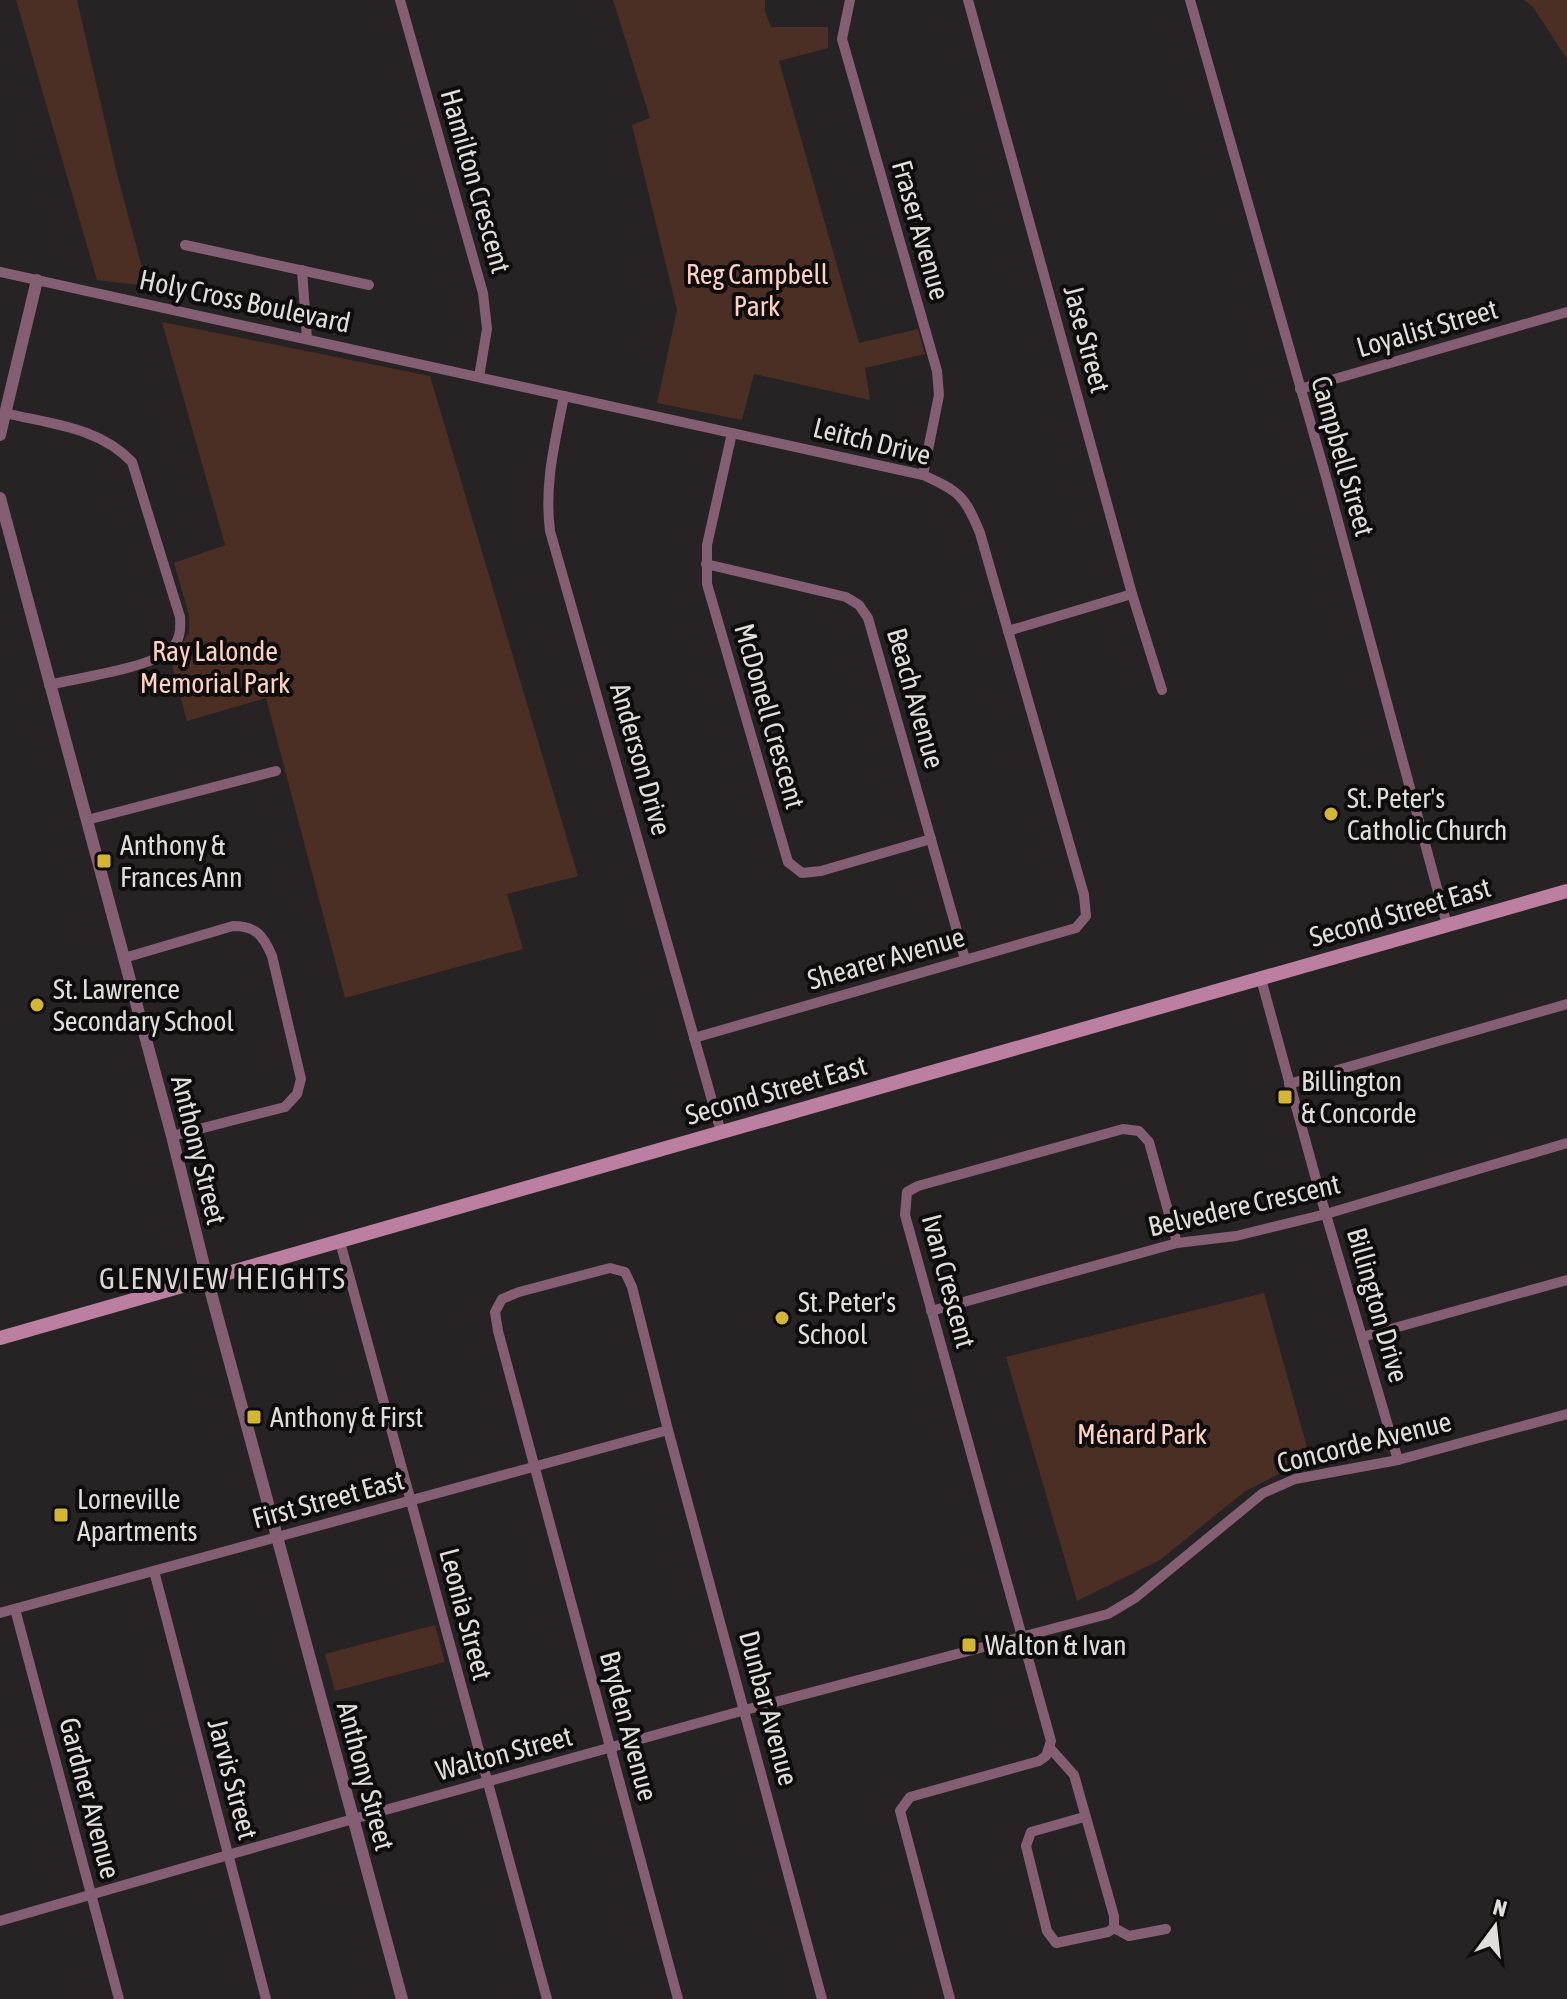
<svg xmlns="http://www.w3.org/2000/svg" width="1567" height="1999" viewBox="0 0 1567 1999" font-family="'Asap Condensed',sans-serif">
	<rect width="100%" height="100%" fill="#272223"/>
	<g fill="#4c2f24">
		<polygon points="16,0 77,0 117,174 147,286 97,280"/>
		<polygon points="613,0 765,0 765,11 771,27 828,27 828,48 779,61 859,343 918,329 925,354 865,368 870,400 754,374 742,420 657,403 677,310 632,125 650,118"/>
		<polygon points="1524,0 1567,0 1567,59 1533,7"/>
		<polygon points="162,322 430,376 578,876 507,894 523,949 345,998 266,698 187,721 173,670 173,657 189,633 189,615 174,563 225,545"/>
		<polygon points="1264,1293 1310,1458 1244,1492 1160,1560 1077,1601 1006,1357"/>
		<polygon points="435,1625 445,1662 335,1691 325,1654"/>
	</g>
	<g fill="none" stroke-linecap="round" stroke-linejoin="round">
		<g stroke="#845f73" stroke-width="10">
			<polyline points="400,0 483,293 487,329 479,377"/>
			<polyline points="850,0 842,39 937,371 939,395 923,475"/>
			<polyline points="968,0 1132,594 1162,690"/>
			<polyline points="1190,0 1326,477 1447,925"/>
			<polyline points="185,245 369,285"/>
			<polyline points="302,270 307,339"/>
			<path d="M0 272 923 475C959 491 965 496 980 533L1084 895 1086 916 1076 928 694 1038"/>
			<polyline points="1300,389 1567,312"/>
			<path d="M564 396C555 442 544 484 550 531L721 1132"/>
			<path d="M5 413C50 424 99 427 132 462L180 617C181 630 180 642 169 651 148 668 78 678 49 685"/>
			<polyline points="732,433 707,545 707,584 788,862 802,873 821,871 931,839"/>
			<polyline points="706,564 846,597 859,605 868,618 965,959"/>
			<polyline points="1008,631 1132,594"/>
			<polyline points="87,820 276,771"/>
			<path d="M124 958 233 926C256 926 263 935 272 956L301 1079 297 1094 285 1107 172 1136"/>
			<polyline points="1261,979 1322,1201 1398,1460"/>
			<polyline points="1289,1084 1567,1004"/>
			<polyline points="340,1242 547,1999"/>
			<polyline points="931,1311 1177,1243 1236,1236 1326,1214 1567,1143"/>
			<polyline points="1362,1337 1567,1280"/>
			<polyline points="154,1571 266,1999"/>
			<polyline points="15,1609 119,1999"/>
			<polyline points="0,1613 668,1430"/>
			<polyline points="1050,1748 1074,1775 1114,1916 1114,1928 1108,1932 1056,1943 1047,1931 1026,1846 1031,1832 1084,1817"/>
			<polyline points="0,1921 353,1819 745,1710 1108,1614 1135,1598 1263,1493 1295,1479 1398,1460 1567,1414"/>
			<polyline points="1114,1928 1129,1936 1166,1929"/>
			<polyline points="678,1999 498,1331 495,1312 502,1299 519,1292 610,1268 625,1272 632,1287 668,1430 822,1999"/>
			<polyline points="950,1999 900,1811 910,1797 1039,1761 1046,1756 1051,1741 905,1215 907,1192 918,1186 1123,1129 1139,1131 1149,1142 1177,1243"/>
		</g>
		<g stroke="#845f73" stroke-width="12">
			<polyline points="0,435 37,280"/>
			<polyline points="0,498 172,1136 207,1278 402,1999"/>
		</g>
		<polyline stroke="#bb80a1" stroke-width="14" points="0,1338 1567,891"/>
	</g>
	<g fill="#d4b635" stroke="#0e0c0c" stroke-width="3">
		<circle cx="1331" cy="814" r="8"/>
		<rect x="96" y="853" width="16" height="16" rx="4"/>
		<circle cx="37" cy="1005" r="8"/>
		<rect x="1277" y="1089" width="16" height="16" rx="4"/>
		<circle cx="782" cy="1318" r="8"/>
		<rect x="246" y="1409" width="16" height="16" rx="4"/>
		<rect x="53" y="1507" width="16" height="16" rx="4"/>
		<rect x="961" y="1637" width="16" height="16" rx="4"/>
	</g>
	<g text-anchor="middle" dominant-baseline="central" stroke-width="8" stroke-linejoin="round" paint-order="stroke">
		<g font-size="28" fill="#e0dddd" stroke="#0e0c0c">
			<text transform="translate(476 181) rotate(74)">Hamilton Crescent</text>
			<text transform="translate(921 230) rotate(74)">Fraser Avenue</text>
			<text transform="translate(245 301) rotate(12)">Holy Cross Boulevard</text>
			<text transform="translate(1427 328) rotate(-16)">Loyalist Street</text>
			<text transform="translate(1087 339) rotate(75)">Jase Street</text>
			<text transform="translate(872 441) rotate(14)">Leitch Drive</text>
			<text transform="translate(1343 456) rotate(74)">Campbell Street</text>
			<text transform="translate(916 698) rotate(74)">Beach Avenue</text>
			<text transform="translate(770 716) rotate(74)">McDonell Crescent</text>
			<text transform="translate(641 759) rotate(74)">Anderson Drive</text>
			<text transform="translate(1400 912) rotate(-16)">Second Street East</text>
			<text transform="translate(886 958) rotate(-16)">Shearer Avenue</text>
			<text transform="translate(776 1090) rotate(-16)">Second Street East</text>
			<text transform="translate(199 1150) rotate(76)">Anthony Street</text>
			<text transform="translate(1244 1205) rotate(-13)">Belvedere Crescent</text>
			<text transform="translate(949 1281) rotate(75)">Ivan Crescent</text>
			<text transform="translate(1378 1305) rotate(74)">Billington Drive</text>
			<text transform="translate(1364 1442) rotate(-14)">Concorde Avenue</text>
			<text transform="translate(328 1499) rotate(-15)">First Street East</text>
			<text transform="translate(466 1614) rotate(75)">Leonia Street</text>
			<text transform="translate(769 1708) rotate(75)">Dunbar Avenue</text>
			<text transform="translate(629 1726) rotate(75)">Bryden Avenue</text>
			<text transform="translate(504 1753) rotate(-15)">Walton Street</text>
			<text transform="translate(366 1776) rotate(75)">Anthony Street</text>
			<text transform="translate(233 1779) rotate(75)">Jarvis Street</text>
			<text transform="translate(90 1798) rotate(75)">Gardner Avenue</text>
		</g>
		<g font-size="28" fill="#fed1c1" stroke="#0e0c0c">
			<text x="757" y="274">Reg Campbell<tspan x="757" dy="32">Park</tspan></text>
			<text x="215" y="651">Ray Lalonde<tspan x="215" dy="32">Memorial Park</tspan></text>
			<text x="1142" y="1434">Ménard Park</text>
		</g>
		<g font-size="28" fill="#e0dddd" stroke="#0e0c0c" text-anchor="start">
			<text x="1347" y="798">St. Peter's<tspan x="1347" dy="32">Catholic Church</tspan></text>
			<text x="120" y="845">Anthony &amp;<tspan x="120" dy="32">Frances Ann</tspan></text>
			<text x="53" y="989">St. Lawrence<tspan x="53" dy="32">Secondary School</tspan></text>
			<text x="1301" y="1081">Billington<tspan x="1301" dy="32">&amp; Concorde</tspan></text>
			<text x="798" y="1302">St. Peter's<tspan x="798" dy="32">School</tspan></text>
			<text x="270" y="1417">Anthony &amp; First</text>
			<text x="77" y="1499">Lorneville<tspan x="77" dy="32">Apartments</tspan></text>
			<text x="985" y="1645">Walton &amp; Ivan</text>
		</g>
		<g font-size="30" letter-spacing="2" fill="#dcd6d7" stroke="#0e0c0c">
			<text x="223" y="1278">GLENVIEW HEIGHTS</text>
		</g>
	</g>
	<g transform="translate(1495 1927) rotate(15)" stroke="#0e0c0c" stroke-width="6" paint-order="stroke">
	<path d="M0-6L14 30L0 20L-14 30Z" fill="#e0dddd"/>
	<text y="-12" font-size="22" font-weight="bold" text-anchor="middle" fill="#e0dddd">N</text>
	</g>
</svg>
